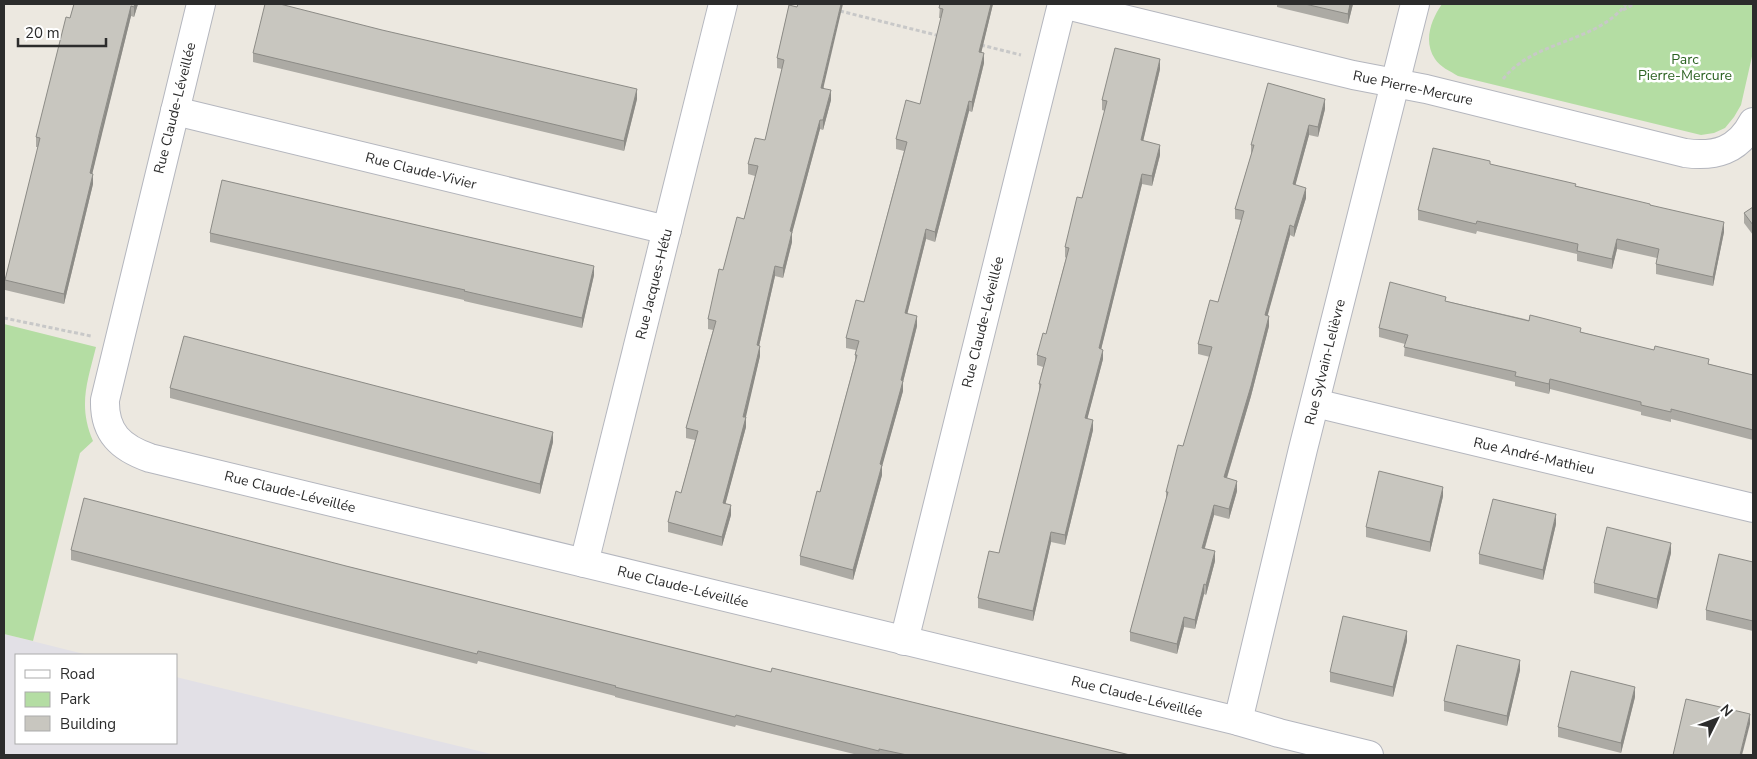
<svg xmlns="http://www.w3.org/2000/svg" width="1757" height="759" viewBox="0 0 1757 759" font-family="'Nunito Sans',sans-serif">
	<rect width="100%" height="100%" fill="#ece8e0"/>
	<polygon fill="#e2e0e6" points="4,634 88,655 16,655 16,743 176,743 176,677 495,755 4,755"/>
	<g fill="#b4dda3">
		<path d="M1442 4H1753V52L1741 105 1734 117 1725 128 1714 133 1701 135 1458 76C1450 71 1440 67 1435 59 1423 41 1431 20 1442 4Z"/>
		<path d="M4 324 96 347C87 383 78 406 93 441L80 453 33 641 4 634Z"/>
	</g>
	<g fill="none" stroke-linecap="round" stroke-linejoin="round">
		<g stroke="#b4b6be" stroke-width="30">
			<g id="minor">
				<path d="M201 4 105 400C104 433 121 448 150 458L1238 721 1279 733 1369 755"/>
				<path d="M1062 4 1353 75 1426 89 1685 153C1715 157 1738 151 1753 122"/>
				<polyline points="175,111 667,230"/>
				<polyline points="1315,403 1753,508"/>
				<polyline points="584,563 723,4"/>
				<polyline points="904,641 1062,4"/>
				<polyline points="1238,721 1303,449 1415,4"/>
			</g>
		</g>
		<g stroke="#c8c8c8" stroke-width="3" stroke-dasharray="4 2.5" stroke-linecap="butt">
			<polyline points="1623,10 1634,4"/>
			<polyline points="840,11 940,36"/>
			<polyline points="981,45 1021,55"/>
			<path d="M1503 79C1535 39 1595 44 1626 4"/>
			<polyline points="4,318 91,336"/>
		</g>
		<use href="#minor" stroke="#fff" stroke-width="28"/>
	</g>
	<g fill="#acaaa4">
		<polygon points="74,4 138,4 134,17 131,16 100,140 92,174 93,184 64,304 5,290 5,280 38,147 36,147 36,137"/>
		<polygon points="937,4 993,4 981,53 984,63 972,112 969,111 935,242 926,239 907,314 917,326 903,382 903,391 882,465 882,475 853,580 800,565 800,556 820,492 855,361 855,355 856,350 846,348 846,338 864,302 904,151 896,149 896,139 920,104 941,18 939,18 940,5"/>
		<polygon points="1277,4 1353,4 1348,24 1277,7"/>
		<polygon points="789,5 824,88 831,100 823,130 820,129 792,232 792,242 783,278 775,276 759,346 760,356 745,417 746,427 725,504 731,515 722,546 668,532 668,522 681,493 695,440 686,438 686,428 713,330 708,329 708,319 723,270 744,219 755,176 748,174 748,164 765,140 782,69 777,68 777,58"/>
		<polygon points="253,53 637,99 624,151 253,62"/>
		<polygon points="1160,69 1143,141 1160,155 1152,186 1142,184 1101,349 1103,359 1087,419 1093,430 1065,545 1051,542 1033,621 978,608 978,598 999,553 1039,393 1039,384 1043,367 1037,365 1037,355 1046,334 1066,258 1065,257 1065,247 1082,198 1105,111 1102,110 1102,100"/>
		<polygon points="1325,109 1318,137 1309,135 1295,185 1306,198 1294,237 1290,235 1267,316 1269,326 1251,396 1227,478 1237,491 1229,519 1214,515 1205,548 1215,561 1206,595 1204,594 1195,629 1184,627 1177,654 1130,641 1130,632 1166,499 1166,492 1183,446 1210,357 1198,354 1198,344 1218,302 1241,220 1235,219 1235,209 1251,155 1251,145"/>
		<polygon points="1490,164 1650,205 1724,232 1713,286 1656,274 1656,264 1657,258 1617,249 1612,269 1577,261 1577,254 1477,231 1476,234 1418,220 1418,210"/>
		<polygon points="1753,207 1753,235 1744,223 1744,213"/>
		<polygon points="210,233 594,275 582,328 464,301 464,300 210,242"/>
		<polygon points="1446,301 1581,332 1753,375 1753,440 1671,419 1671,422 1641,415 1641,412 1550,389 1549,394 1515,386 1515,382 1404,356 1405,344 1379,337 1379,328"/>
		<polygon points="170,388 553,442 540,494 170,398"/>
		<polygon points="1443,496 1430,552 1366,537 1366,527"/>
		<polygon points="1556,524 1543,580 1479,564 1479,554"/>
		<polygon points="71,550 346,566 771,672 1130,755 858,755 736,725 735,727 615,697 615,696 478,661 477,664 71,560"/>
		<polygon points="1671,553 1657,609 1594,593 1594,583"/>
		<polygon points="1753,562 1753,631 1706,620 1706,610"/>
		<polygon points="1407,641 1393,697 1330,682 1330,672"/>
		<polygon points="1520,670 1507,726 1444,711 1444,701"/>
		<polygon points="1635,697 1621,753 1558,737 1558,727"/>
	</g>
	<g fill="#8c8b86">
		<polygon points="135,4 138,4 134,17 134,7"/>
		<polygon points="841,4 843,4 821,98 821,88"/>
		<polygon points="991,4 993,4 979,62 979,52"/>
		<polygon points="1350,4 1353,4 1348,24 1348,14"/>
		<polygon points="131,6 131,16 90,183 90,173"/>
		<polygon points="984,53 984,63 972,112 972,102"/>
		<polygon points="1160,59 1160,69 1141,150 1141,140"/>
		<polygon points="637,89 637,99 624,151 624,141"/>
		<polygon points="831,90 831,100 823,130 823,120"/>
		<polygon points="1325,99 1325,109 1318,137 1318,127"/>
		<polygon points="969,101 969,111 935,242 935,232"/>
		<polygon points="820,120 820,129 790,241 790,231"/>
		<polygon points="1309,125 1309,135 1293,194 1293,184"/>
		<polygon points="1160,145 1160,155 1152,186 1152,176"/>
		<polygon points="93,174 93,184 64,304 64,294"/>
		<polygon points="1142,174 1142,184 1099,358 1099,348"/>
		<polygon points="1306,188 1306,198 1294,237 1294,227"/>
		<polygon points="1724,222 1724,232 1713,286 1713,277"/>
		<polygon points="1290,225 1290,235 1265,325 1265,315"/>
		<polygon points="926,229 926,239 905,323 905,313"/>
		<polygon points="792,232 792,242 783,278 783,268"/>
		<polygon points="1617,239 1617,249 1612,269 1612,259"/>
		<polygon points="594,266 594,275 582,328 582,318"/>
		<polygon points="775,266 775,276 757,355 757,345"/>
		<polygon points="917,316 917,326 903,382 903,391 880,474 880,464"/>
		<polygon points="1269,316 1269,326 1251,396 1224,487 1224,477"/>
		<polygon points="760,346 760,356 745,421 746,417 746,427 723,513 723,503"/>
		<polygon points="1103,350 1103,359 1085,428 1085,418"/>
		<polygon points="1550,379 1550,389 1549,394 1549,384"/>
		<polygon points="1093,420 1093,430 1065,545 1065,535"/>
		<polygon points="553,432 553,442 540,494 540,484"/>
		<polygon points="882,465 882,475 853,580 853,570"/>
		<polygon points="1237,481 1237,491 1229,519 1229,509"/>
		<polygon points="1443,487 1443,496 1430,552 1430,542"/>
		<polygon points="731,505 731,515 722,546 722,537"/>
		<polygon points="1214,505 1214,515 1202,557 1202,548"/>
		<polygon points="1556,514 1556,524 1543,580 1543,570"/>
		<polygon points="1051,532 1051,542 1033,621 1033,611"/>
		<polygon points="1671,543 1671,553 1657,609 1657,599"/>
		<polygon points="1215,551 1215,561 1206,595 1206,585"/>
		<polygon points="1204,584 1204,594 1195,629 1195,620"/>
		<polygon points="1184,617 1184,627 1177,654 1177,644"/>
		<polygon points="1407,631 1407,641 1393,697 1393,687"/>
		<polygon points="1520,660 1520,670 1507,726 1507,716"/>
		<polygon points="1635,687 1635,697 1621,753 1621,743"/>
		<polygon points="1750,714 1750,724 1742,755 1740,755"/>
	</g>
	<g fill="#c8c6bf" stroke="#8c8b86">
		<polygon points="74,4 135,4 134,7 131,6 100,130 90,173 93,174 64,294 5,280 40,138 36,137 66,17 70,18"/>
		<polygon points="265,4 280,4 382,30 637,89 624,141 253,53"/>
		<polygon points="798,4 841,4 821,88 831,90 823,120 820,120 790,231 792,232 783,268 775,266 757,345 760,346 743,417 746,417 723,503 731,505 722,537 668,522 676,491 681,493 698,431 686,428 716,321 708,319 719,269 723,270 737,217 744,219 758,166 748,164 755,138 765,140 784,60 777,58 789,5 797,7"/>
		<polygon points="940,4 991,4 979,52 984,53 972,102 969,101 935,232 926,229 905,313 917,316 901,380 903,381 880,464 882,465 853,570 800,556 817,491 820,492 857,355 855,355 859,341 846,338 856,300 864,302 907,142 896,139 906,100 920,104 943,9 939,8"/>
		<polygon points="1305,4 1350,4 1348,14"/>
		<polygon points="1115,48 1160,59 1141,140 1160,145 1152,176 1142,174 1099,348 1103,350 1085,418 1093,420 1065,535 1051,532 1033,611 978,598 989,551 999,553 1041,384 1039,384 1046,358 1037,355 1043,333 1046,334 1069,248 1065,247 1077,197 1082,198 1107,101 1102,100"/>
		<polygon points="1268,83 1325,99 1318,127 1309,125 1293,184 1306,188 1294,227 1290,225 1265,315 1269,316 1251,386 1224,477 1237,481 1229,509 1214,505 1202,548 1215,551 1206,585 1204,584 1195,620 1184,617 1177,644 1130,632 1168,492 1166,492 1178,445 1183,446 1212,347 1198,344 1210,300 1218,302 1244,211 1235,209 1254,145 1251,145"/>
		<polygon points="1433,148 1490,161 1490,164 1576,184 1575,186 1650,204 1650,205 1724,222 1713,277 1656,264 1659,249 1617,239 1612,259 1577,251 1578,244 1477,221 1476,224 1418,210"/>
		<polygon points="222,180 594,266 582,318 464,291 465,290 210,233"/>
		<polygon points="1753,207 1753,225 1744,213"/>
		<polygon points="1390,282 1446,297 1445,301 1529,321 1530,315 1581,328 1580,332 1654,350 1655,346 1709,359 1708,364 1753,375 1753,430 1671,409 1671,412 1641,405 1641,402 1550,379 1549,384 1515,376 1516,372 1404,347 1408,335 1379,328"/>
		<polygon points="184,336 553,432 540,484 170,388"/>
		<polygon points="1379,471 1443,487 1430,542 1366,527"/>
		<polygon points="84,498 346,566 771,672 772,668 1130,755 907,755 879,749 879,751 736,715 735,717 615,687 616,686 478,651 477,654 71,550"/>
		<polygon points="1493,499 1556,514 1543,570 1479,554"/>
		<polygon points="1607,527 1671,543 1657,599 1594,583"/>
		<polygon points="1719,554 1753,562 1753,621 1706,610"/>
		<polygon points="1343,616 1407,631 1393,687 1330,672"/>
		<polygon points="1457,645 1520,660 1507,716 1444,701"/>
		<polygon points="1571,671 1635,687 1621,743 1558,727"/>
		<polygon points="1686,699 1750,714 1740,755 1673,755"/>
	</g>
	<g text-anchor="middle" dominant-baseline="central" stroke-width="5" stroke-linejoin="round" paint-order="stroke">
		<g font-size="14" fill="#2d6323" stroke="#fff">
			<text x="1685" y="59">Parc<tspan x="1685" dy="16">Pierre-Mercure</tspan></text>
		</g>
		<g font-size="14" fill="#2c2c2c" stroke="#fff">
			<text transform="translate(1413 88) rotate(12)">Rue Pierre-Mercure</text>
			<text transform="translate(175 108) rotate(-76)">Rue Claude-Léveillée</text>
			<text transform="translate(421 171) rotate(14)">Rue Claude-Vivier</text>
			<text transform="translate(654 284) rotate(-76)">Rue Jacques-Hétu</text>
			<text transform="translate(983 322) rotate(-76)">Rue Claude-Léveillée</text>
			<text transform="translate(1325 362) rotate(-76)">Rue Sylvain-Lelièvre</text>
			<text transform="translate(1534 456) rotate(13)">Rue André-Mathieu</text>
			<text transform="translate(290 492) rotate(14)">Rue Claude-Léveillée</text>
			<text transform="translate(683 587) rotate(14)">Rue Claude-Léveillée</text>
			<text transform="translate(1137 697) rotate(14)">Rue Claude-Léveillée</text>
		</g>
	</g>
	<rect width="1757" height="759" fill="none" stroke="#2c2c2c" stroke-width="10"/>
	<rect x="15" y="654" width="162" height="90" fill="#ffffff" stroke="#ababab"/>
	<rect x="25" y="670" width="25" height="8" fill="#ffffff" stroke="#ababab"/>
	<text x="60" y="679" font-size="15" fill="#2c2c2c">Road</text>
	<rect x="25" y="692" width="25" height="15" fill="#b4dda3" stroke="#ababab"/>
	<text x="60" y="704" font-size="15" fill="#2c2c2c">Park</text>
	<rect x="25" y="716" width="25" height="15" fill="#c8c6bf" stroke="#ababab"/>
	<text x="60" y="729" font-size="15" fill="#2c2c2c">Building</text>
	<g transform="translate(1717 719) rotate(48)" stroke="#ffffff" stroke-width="4" paint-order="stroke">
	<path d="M0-4L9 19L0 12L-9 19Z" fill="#2c2c2c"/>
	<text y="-8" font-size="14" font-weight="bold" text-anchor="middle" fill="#2c2c2c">N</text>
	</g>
	<path d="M18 38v8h88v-8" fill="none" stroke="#2c2c2c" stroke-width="2.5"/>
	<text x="25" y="38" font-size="15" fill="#2c2c2c" stroke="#ffffff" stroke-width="4" paint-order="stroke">20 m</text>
</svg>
